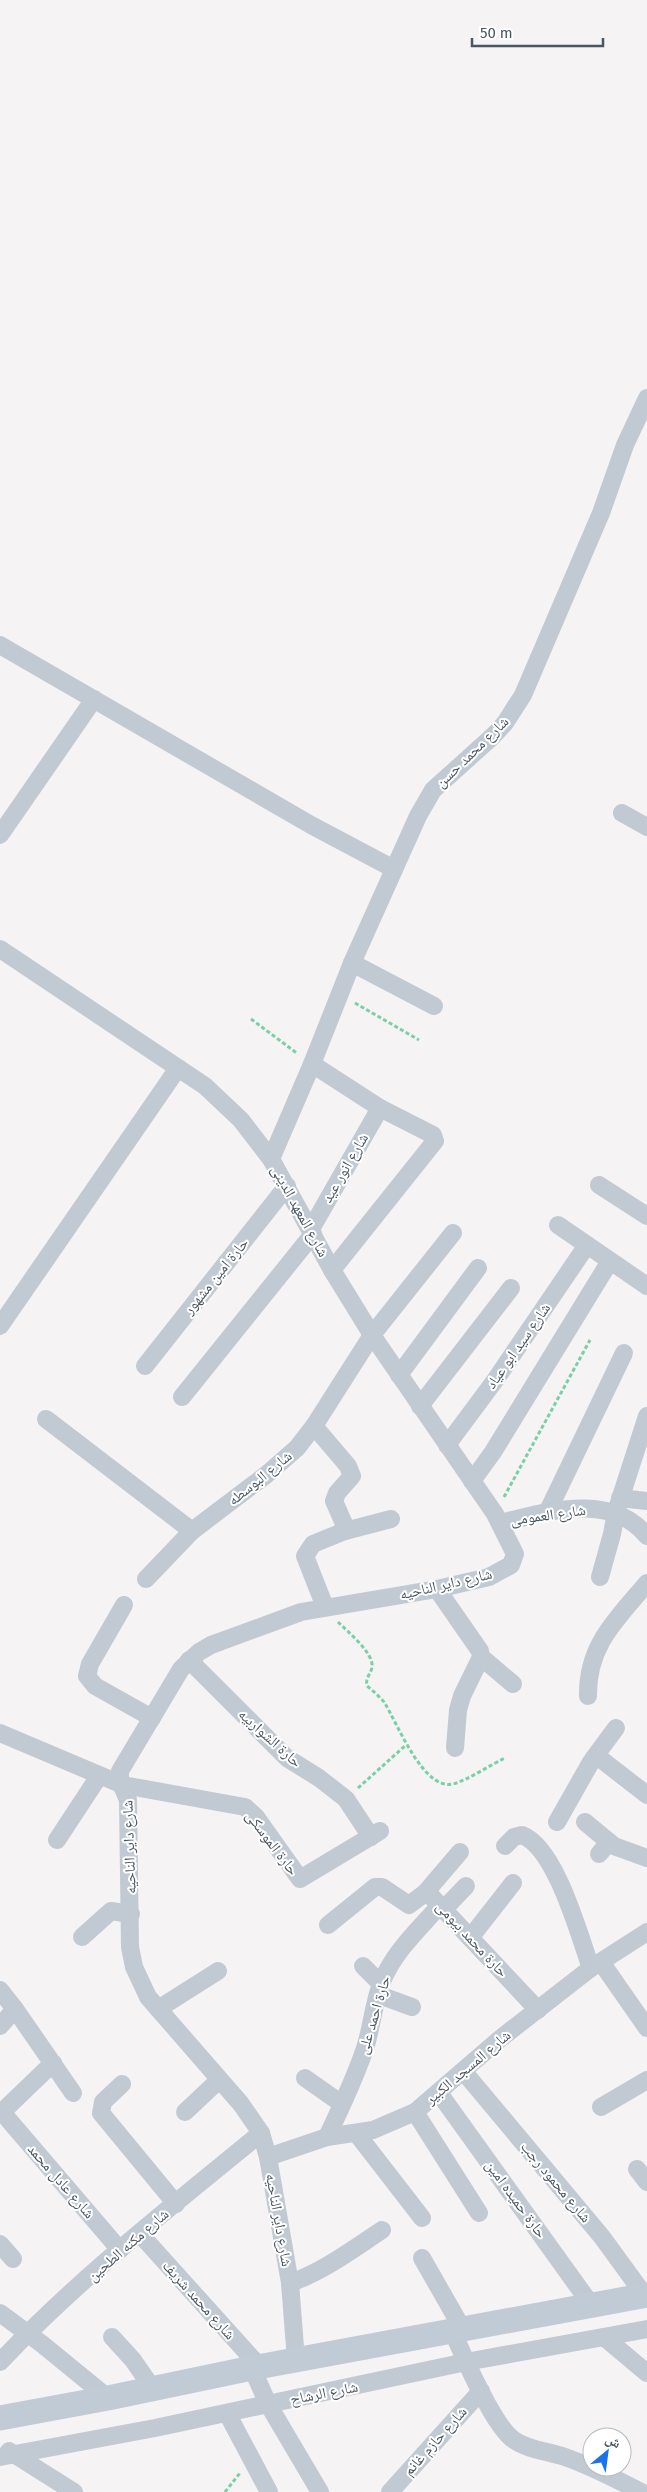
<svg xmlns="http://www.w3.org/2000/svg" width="647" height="2492" viewBox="0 0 647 2492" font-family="'Fira Sans','Noto Naskh Arabic',sans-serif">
	<rect width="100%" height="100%" fill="#f5f3f3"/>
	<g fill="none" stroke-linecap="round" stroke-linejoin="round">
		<g stroke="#7ad0a6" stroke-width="3" stroke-dasharray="4 2.5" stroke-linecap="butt">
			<polyline points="355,1003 419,1040"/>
			<polyline points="251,1019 298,1054"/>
			<polyline points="504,1497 590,1340"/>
			<path d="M338 1622C347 1631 374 1653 372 1667 371 1674 365 1678 367 1686 373 1691 379 1696 384 1702 397 1722 423 1791 453 1784 468 1780 490 1765 505 1758"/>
			<polyline points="358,1788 406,1745"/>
			<polyline points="225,2492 240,2473"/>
		</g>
		<g stroke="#c1cad2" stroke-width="18">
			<polyline points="0,645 311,825 394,869"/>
			<polyline points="622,813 647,827"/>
			<polyline points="0,835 94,699"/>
			<polyline points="0,949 205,1086 241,1120 271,1159 332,1270 372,1335 495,1514 515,1554 511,1565 489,1577 437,1589 301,1612 211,1645 199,1652 181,1669 120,1771 120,1781 128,1800 130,1947 134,1967 148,1997 241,2104 261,2133 268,2157 290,2283 296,2360"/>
			<polyline points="352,963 434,1006"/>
			<polyline points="312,1064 380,1108 433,1135 435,1141 332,1270"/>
			<polyline points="271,1159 312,1064 352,963 418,816 433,790 493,736 505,723 523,695 601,513 625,445 647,398"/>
			<polyline points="599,1185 647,1216"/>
			<polyline points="558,1225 647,1286"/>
			<polyline points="311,1229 380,1108"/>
			<polyline points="0,1326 178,1068"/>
			<polyline points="145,1366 287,1186"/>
			<polyline points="399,1375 478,1268"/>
			<polyline points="182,1397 313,1234"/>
			<polyline points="420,1406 511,1288"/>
			<polyline points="46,1419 192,1531"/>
			<polyline points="314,1426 348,1466 352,1476 337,1493 334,1501 345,1526 345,1531 313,1544 305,1556 325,1607"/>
			<polyline points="447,1445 496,1379 587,1245"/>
			<polyline points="472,1481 493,1452 610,1261"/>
			<polyline points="620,1498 647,1501"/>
			<polyline points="547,1513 624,1353"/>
			<path d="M500 1523C548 1512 610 1491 647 1536"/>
			<polyline points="345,1531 391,1519"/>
			<polyline points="600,1577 612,1534 616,1512 647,1416"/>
			<polyline points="146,1579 192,1531 266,1475 297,1448 314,1426 372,1335 453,1233"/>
			<polyline points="437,1589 480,1651 481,1657 462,1696 458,1710 455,1748"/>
			<polyline points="124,1605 90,1664 87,1676 95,1686 152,1718"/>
			<polyline points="481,1657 513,1684"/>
			<polyline points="189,1660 287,1758 319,1778 346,1799 371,1837"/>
			<path d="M588 1696C587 1645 617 1619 647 1583"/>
			<polyline points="0,1733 123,1785 245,1807 256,1817 300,1879 380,1831"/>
			<polyline points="593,1759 616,1728"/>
			<polyline points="557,1822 591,1762 596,1758 602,1760 647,1795"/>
			<polyline points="585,1822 614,1846 647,1858"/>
			<polyline points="57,1840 99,1776"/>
			<path d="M505 1846 514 1837 522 1835C556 1848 579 1935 591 1968"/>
			<polyline points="599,1854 609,1842"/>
			<polyline points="425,1893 460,1852"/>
			<polyline points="444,1909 466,1886"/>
			<polyline points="328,1925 375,1887 382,1887 409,1905 425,1893 429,1894 538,2010"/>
			<polyline points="82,1937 111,1911 131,1914"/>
			<polyline points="470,1938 513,1883"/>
			<polyline points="601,1962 647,2028"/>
			<polyline points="363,1966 381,1984"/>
			<polyline points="0,1990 15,2009 73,2093"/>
			<polyline points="379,1995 412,2007"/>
			<polyline points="158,2009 218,1971"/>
			<polyline points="0,2026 15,2009"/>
			<polyline points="464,2072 602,2237 645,2296"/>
			<polyline points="305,2078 342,2104"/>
			<polyline points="122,2084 103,2102 101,2113 176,2204"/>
			<polyline points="439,2093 592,2306"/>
			<polyline points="601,2107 647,2080"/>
			<polyline points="2,2112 120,2250"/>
			<polyline points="185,2112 219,2080"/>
			<polyline points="415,2112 479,2213"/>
			<polyline points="0,2114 53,2063"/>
			<polyline points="357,2134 422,2218"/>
			<path d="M327 2137C341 2107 356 2077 366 2045 373 2021 375 1992 387 1971 400 1946 422 1926 440 1905"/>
			<polyline points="268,2157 327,2137 373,2130 415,2112 501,2038 591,1968 647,1932"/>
			<polyline points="637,2169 647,2182"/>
			<polyline points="140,2234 259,2366"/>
			<polyline points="0,2244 13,2259"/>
			<polyline points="422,2258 462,2328"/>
			<path d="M290 2283C324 2271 353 2249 382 2230"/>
			<polyline points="0,2313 42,2344 108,2398"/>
			<path d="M452 2330C463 2355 493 2426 514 2440 528 2450 548 2451 565 2457 591 2466 616 2479 641 2492"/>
			<polyline points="112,2337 133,2360 153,2389"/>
			<polyline points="604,2337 647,2373"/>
			<path d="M0 2362C79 2278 172 2206 261 2133"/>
			<polyline points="252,2368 268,2404 320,2492"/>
			<polyline points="227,2413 269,2492"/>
			<polyline points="9,2451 74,2492"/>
			<polyline points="0,2457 155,2428 466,2362 647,2329"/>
			<polyline points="390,2492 481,2391"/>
		</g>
		<polyline stroke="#c1cbd6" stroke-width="25" points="0,2418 108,2398 252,2368 647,2295"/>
	</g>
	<g text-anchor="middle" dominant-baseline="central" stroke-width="4" stroke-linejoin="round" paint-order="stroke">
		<g font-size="15" fill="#4a5661" stroke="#fff">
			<text transform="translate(472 752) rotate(-44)">شارع محمد حسن</text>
			<text transform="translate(345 1168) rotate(-60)">شارع انور عيد</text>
			<text transform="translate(300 1211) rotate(61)">شارع المعهد الدينى</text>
			<text transform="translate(216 1276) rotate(-51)">حارة امين مشهور</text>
			<text transform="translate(518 1346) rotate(-55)">شارع سيد ابو عياد</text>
			<text transform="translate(260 1478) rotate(-39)">شارع البوسطه</text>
			<text transform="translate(548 1515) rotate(-8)">شارع العمومى</text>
			<text transform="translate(446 1584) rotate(-13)">شارع داير الناحيه</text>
			<text transform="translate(270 1738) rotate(42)">حارة الشواربيه</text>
			<text transform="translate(272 1843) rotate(53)">حارة الموسكى</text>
			<text transform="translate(129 1847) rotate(-92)">شارع داير الناحيه</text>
			<text transform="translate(472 1939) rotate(47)">حارة محمد بيومى</text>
			<text transform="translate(374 2015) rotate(-73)">حارة احمد على</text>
			<text transform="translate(468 2067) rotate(-40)">شارع المسجد الكبير</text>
			<text transform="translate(61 2181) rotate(49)">شارع عادل محمد</text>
			<text transform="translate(556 2182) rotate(50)">شارع محمود رجب</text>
			<text transform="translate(516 2199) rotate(54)">حارة حميده امين</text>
			<text transform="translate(279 2220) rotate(80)">شارع داير الناحيه</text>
			<text transform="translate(128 2245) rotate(-41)">شارع مكنه الطحين</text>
			<text transform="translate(199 2300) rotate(48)">شارع محمد شريف</text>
			<text transform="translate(324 2393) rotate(-11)">شارع الرشاح</text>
			<text transform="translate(435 2441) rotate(-48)">شارع حازم غانم</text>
		</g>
	</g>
	<g transform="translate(607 2452) rotate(29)"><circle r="24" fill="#ffffff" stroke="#b7bbc0"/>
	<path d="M0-4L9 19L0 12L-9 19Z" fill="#1a73e8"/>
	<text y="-8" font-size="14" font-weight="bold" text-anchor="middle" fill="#4a5661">ش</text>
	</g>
	<path d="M472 38v8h131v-8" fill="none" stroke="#4a5661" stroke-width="2.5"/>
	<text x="480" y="38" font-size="15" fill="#4a5661" stroke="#ffffff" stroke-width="4" paint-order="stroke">50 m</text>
</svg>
